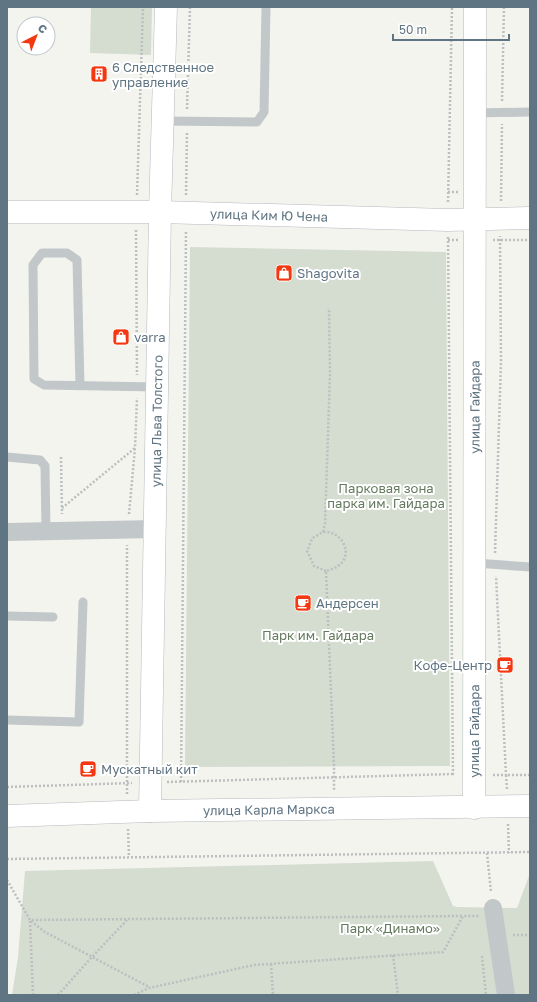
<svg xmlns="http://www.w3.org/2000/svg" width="537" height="1002" viewBox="0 0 537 1002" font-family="'Golos Text',sans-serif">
	<rect width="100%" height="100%" fill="#f4f4ef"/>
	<g fill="#d5dcd0">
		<polygon points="91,7 152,7 151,55 90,53"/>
		<polygon points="190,247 446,252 450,766 185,767"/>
		<polygon points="433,861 453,906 457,907 517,908 530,873 530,995 12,995 18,957 25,871"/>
	</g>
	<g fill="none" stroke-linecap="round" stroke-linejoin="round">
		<g stroke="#b4babe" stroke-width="23">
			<g id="secondary">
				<path id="s1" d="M7 212H160L448 220 530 218"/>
				<path id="s2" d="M474 808 475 7"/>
				<path id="s3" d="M150 811 160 212 166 7"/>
			</g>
		</g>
		<g stroke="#b5babd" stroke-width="23">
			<g id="primary">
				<path id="s4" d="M7 816 150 811 530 806"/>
			</g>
		</g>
		<g stroke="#bcbec0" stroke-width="2.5" stroke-dasharray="2 2" stroke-linecap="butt">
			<polyline points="502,101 504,7"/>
			<polyline points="187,109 190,7"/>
			<polyline points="448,192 458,192"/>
			<polyline points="137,195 143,7"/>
			<polyline points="186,195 187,132"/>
			<polyline points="501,201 502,124"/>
			<polyline points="448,202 452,7"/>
			<polyline points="136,230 137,375"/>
			<polyline points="448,237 453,774 456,774"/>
			<polyline points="448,240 458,240"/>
			<polyline points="493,240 530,240"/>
			<polyline points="61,457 62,514"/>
			<polyline points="62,508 135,448"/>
			<polyline points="129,514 135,448 137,398"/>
			<polyline points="323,532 325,524 330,374 329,308"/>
			<polyline points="495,553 501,361 500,236"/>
			<path d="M326 571 314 566 307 551C309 548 310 543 312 539 313 537 317 536 319 534 339 523 364 562 326 571L334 766V791"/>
			<polyline points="493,775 506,775 496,576"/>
			<polyline points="167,782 453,774"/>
			<polyline points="181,782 186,230"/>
			<polyline points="7,787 132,783"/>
			<polyline points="507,789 506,775 530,775"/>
			<polyline points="127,794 127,545"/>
			<polyline points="508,824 509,853"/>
			<polyline points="128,829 129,857"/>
			<polyline points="487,853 491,892"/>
			<polyline points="7,859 530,852"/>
			<polyline points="7,880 30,920 463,916"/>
			<polyline points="30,921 33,995"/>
			<polyline points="31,921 45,932 149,987"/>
			<polyline points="513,935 530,935"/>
			<polyline points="393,955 398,995"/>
			<polyline points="482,956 486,995"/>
			<polyline points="271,964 273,995"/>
			<polyline points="58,995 92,957 127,920"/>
			<polyline points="134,995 149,988 254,965 443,952 463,916 479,916"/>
		</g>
		<g stroke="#c2c7c9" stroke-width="9">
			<polyline points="475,113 530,112"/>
			<polyline points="163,121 257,122 264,112 266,7"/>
			<polyline points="80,386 77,260 67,253 42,253 33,265 34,379 44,385 157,387"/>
			<polyline points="7,457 40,460 45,466 46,531"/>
			<polyline points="475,563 530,567"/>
			<polyline points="7,616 53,617"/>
			<polyline points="7,720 79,722 83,602"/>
		</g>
		<g stroke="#c2c7c9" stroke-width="18">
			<polyline points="7,532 155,529"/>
			<polyline points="493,908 506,995"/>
		</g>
		<use href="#secondary" stroke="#fff" stroke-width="22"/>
		<use href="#primary" stroke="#fff" stroke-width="22"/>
	</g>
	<defs>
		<g id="building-square" transform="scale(0.9)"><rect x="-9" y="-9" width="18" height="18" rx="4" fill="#f33710" stroke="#fff"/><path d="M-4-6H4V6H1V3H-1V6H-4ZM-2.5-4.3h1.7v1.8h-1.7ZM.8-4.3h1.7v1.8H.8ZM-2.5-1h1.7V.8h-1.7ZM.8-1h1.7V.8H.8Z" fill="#fff"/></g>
		<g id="shop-square" transform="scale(0.9)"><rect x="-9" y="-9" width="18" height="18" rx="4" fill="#f33710" stroke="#fff"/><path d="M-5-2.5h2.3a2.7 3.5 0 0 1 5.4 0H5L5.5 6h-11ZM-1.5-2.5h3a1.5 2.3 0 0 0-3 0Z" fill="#fff"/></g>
		<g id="cafe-square" transform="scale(0.9)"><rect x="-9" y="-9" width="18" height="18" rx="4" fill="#f33710" stroke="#fff"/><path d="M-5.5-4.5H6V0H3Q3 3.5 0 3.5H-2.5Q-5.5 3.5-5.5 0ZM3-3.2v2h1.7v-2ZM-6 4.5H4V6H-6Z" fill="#fff"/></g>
	</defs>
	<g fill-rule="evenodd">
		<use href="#building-square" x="99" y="74"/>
		<use href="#shop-square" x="284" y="273"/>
		<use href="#shop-square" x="121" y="337"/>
		<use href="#cafe-square" x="303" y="603"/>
		<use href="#cafe-square" x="505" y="665"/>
		<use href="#cafe-square" x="88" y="769"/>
	</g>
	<g text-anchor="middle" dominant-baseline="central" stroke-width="4" stroke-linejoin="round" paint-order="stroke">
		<g font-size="13" fill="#607583" stroke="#fff" text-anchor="start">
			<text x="112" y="67">6 Следственное<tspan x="112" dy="15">управление</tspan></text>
			<text x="297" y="273">Shagovita</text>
			<text x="134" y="337">varra</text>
			<text x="316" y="603">Андерсен</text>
			<text x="492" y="665" text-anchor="end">Кофе-Центр</text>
			<text x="101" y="769">Мускатный кит</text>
		</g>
		<g font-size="13" fill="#607583" stroke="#fff">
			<text stroke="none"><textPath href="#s1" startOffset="262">улица Ким Ю Чена</textPath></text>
			<text stroke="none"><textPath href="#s2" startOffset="401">улица Гайдара</textPath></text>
			<text stroke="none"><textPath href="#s3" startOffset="390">улица Льва Толстого</textPath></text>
			<text stroke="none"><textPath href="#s2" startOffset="77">улица Гайдара</textPath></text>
			<text stroke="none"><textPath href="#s4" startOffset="262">улица Карла Маркса</textPath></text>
		</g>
		<g font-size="13" fill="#667a5f" stroke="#fff">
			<text x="386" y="488">Парковая зона<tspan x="386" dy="15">парка им. Гайдара</tspan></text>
			<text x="318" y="635">Парк им. Гайдара</text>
			<text x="390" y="928">Парк «Динамо»</text>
		</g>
	</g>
	<rect width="537" height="1002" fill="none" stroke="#607583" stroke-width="16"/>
	<g transform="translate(36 36) rotate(42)"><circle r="19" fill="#ffffff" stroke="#bfc8cd"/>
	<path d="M0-3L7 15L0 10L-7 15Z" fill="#f33710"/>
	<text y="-6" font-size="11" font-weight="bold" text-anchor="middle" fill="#607583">С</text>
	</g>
	<path d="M393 34v6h116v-6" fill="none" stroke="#607583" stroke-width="2"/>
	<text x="399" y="34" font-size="12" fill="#607583" stroke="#ffffff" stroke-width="3" paint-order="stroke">50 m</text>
</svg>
